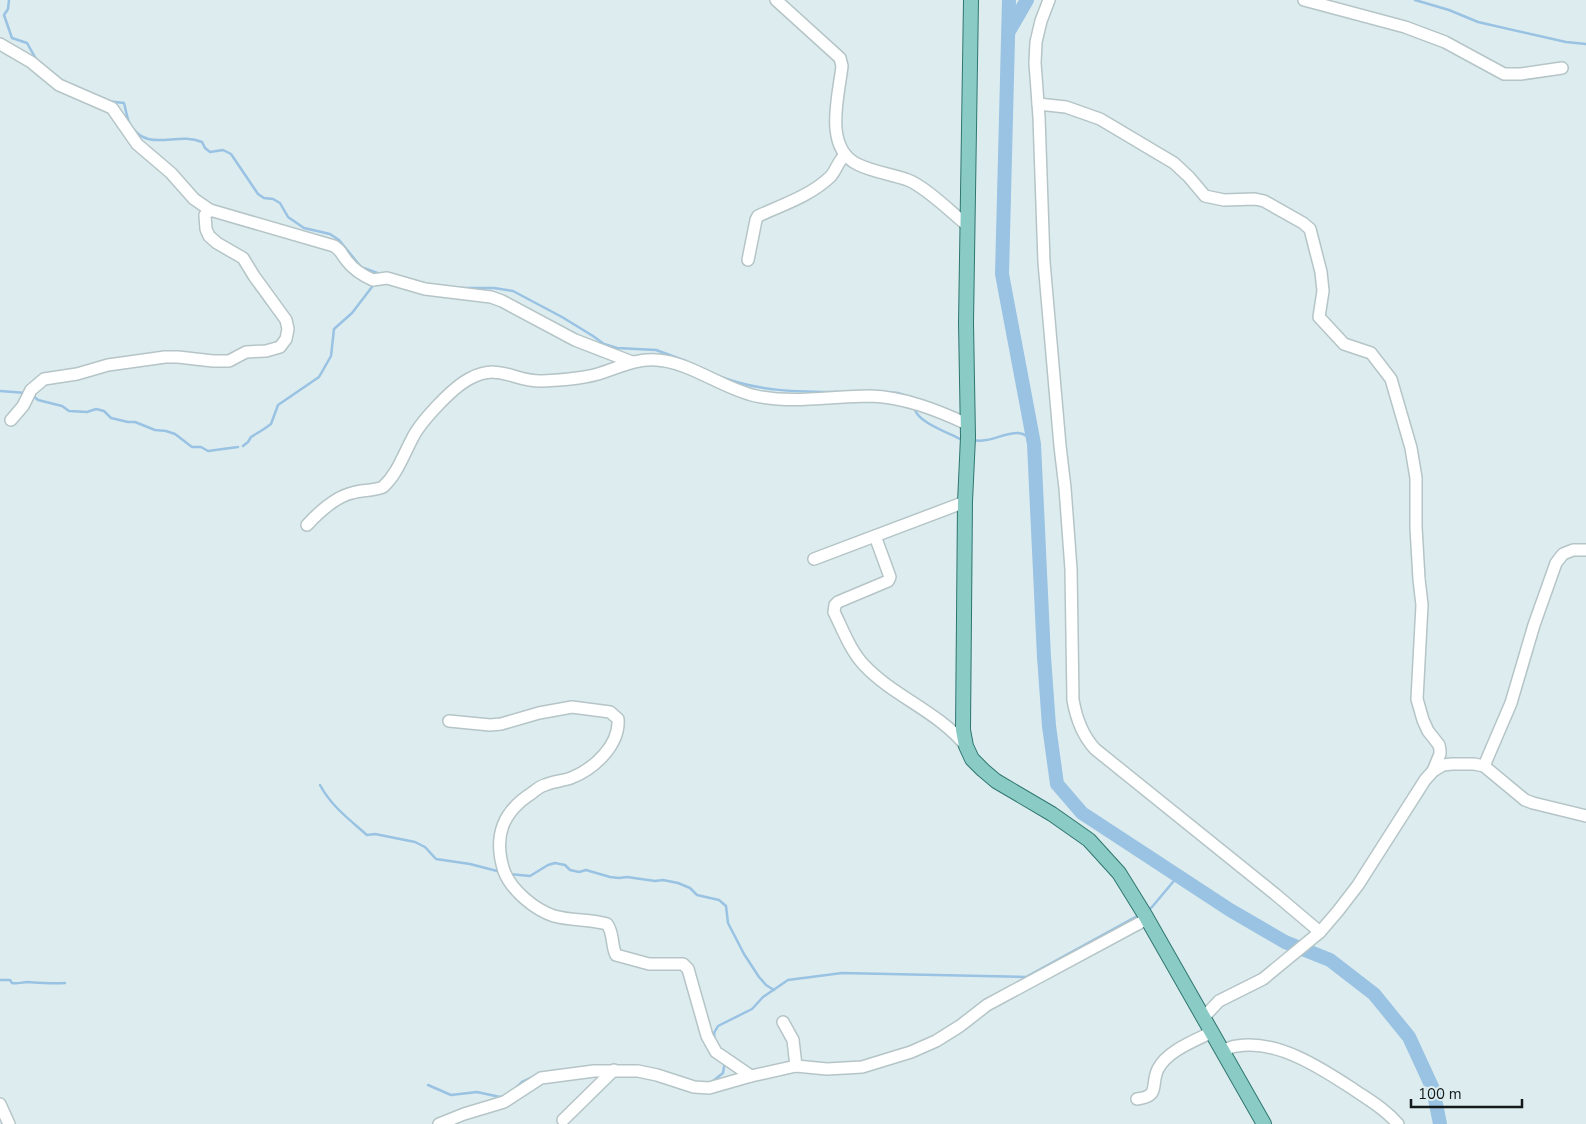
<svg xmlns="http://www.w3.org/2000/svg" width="1586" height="1124" viewBox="0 0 1586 1124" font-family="'Nunito Sans',sans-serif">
	<rect width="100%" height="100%" fill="#ddedef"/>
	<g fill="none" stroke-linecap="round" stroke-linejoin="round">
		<g stroke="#99c2e3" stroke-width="2.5">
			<polyline points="9,0 8,9 4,15 12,38 27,43 36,59"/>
			<polyline points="1415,0 1449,10 1478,22 1566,42 1586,44"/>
			<path d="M106 101 124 103C126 110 127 120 131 126 149 153 177 131 202 142L205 148 210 152 223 150 231 154 258 194 264 198 273 199 280 203 288 217 304 228 330 234 339 240 361 267 380 274"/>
			<polyline points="459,288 494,288 513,291 562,317 593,336 604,344 617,348 656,350 686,361"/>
			<path d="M716 375C757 392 800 392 843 392"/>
			<polyline points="0,391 26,393"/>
			<polyline points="884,392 898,393 910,397"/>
			<polyline points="31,394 38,400 62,406 69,411 87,412 96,409 104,411 111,418 128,422 135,422 155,430 166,431 175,434 192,447 201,447 208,451 238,447"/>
			<path d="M915 409C917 422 949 433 960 439"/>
			<path d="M973 440C996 445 1019 419 1034 444"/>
			<polyline points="243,446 248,442 251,437 264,429 271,424 278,405 319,377 331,356 334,329 352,313 375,283"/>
			<path d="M320 785C331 806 350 820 367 835L375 834 415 842 425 847 436 859 470 864 497 871"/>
			<polyline points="509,874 530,876 548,865 555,863 565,865 570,870 579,872 586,870 610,877 619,878 627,877 655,881 663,880 678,883 690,888 697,895 719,900 726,906 728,923 744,954 759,977 766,985 774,990"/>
			<polyline points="1148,910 1152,907 1178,876"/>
			<path d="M0 980H10L12 983C18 984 23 982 28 982 41 983 52 984 65 983"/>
			<polyline points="715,1040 714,1033 718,1026 752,1009 763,997 788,980 842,973 1026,977 1139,915"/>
			<polyline points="713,1081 723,1073 725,1061"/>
			<polyline points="428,1085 451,1095 477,1092 500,1097 504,1096"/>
			<polyline points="515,1089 522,1082 533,1077"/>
		</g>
		<g stroke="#99c2e3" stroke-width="14">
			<polyline points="1009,0 1002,274 1034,444 1044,657 1049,726 1057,784 1082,813 1230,910 1285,942 1330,960 1374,994 1409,1037 1433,1089 1440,1124"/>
			<polyline points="1009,31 1027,0"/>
		</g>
		<g stroke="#b5c5c7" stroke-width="14">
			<g id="minor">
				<path d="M776 0 840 58 842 66C839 95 823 147 857 164 873 172 891 174 908 180 926 187 952 213 968 226"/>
				<path d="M1049 0 1041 21 1036 42 1035 63 1039 117 1044 262 1060 446 1065 488 1071 569 1073 700C1076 717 1083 736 1095 749L1275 894 1320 932"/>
				<polyline points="1304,0 1405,27 1445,42 1504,74 1521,74 1562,68"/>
				<path d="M0 44 31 62 59 85 112 108 137 144 171 173 194 199 210 210 334 246C342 251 341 254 347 261 353 269 364 276 373 280L387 278 425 289 491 297 502 301 575 340 632 362"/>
				<polyline points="1038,104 1066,107 1100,119 1174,163 1189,177 1205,196 1224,200 1255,199 1264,201 1303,223 1310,229 1321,272 1323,291 1319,317 1344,344 1371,353 1391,379 1411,448 1416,478 1416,527 1419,579 1422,605 1417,699 1423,720 1428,731 1439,745 1440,750 1440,754 1433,771"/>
				<path d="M748 260 756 220 758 216C782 205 810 196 830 177 836 171 838 161 845 155"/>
				<polyline points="11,420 23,406 31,390 44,379 77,374 108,365 165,357 178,357 213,361 229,361 246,352 266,351 280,347 286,339 288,329 286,320 254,276 243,258 217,243 209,236 206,229 205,215 210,210"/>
				<path d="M307 525C319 512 335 497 352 493 362 490 373 491 383 487 397 474 403 456 412 439 420 422 452 388 469 379 500 362 513 382 542 381 561 380 580 379 598 374 618 368 636 358 657 360 690 362 723 389 756 396 794 404 832 396 870 396 904 397 937 410 967 424"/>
				<path d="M875 536 890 577 888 581 838 602 835 605 834 612C843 630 850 650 864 665 894 697 938 711 966 746"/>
				<polyline points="814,559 965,502"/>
				<path d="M449 721 490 725 501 724 539 713 572 707 610 712 618 719C620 745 594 769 571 778 563 781 553 781 545 785 540 786 536 790 532 793 502 812 493 837 504 871 511 890 535 910 554 916 572 921 590 919 607 924 614 933 611 945 616 955L649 964H683L688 969 707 1036 716 1052 751 1076"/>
				<polyline points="1484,766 1511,703 1534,625 1556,563 1563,554 1573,550 1586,550"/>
				<polyline points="1203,1018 1219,1001 1263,979 1320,932 1338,911 1358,885 1425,780 1433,771 1443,765 1452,764 1474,764 1484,766 1525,800 1533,803 1586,816"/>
				<polyline points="783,1022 793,1040 796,1066"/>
				<path d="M1222 1051C1227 1049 1232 1046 1237 1046 1277 1039 1321 1068 1353 1089 1369 1100 1385 1109 1398 1124"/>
				<path d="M1137 1099C1161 1096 1150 1085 1158 1069 1167 1051 1194 1041 1212 1032"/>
				<polyline points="0,1104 9,1124"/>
				<polyline points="563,1120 614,1070"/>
				<polyline points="439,1124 464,1114 504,1102 541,1078 594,1071 638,1071 657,1075 694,1087 709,1088 751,1076 796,1066 827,1069 862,1067 911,1052 936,1041 960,1026 987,1005 1147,919"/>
			</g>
		</g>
		<g stroke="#2f7670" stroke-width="16">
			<polyline id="major" points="971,0 966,323 968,437 965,502 963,730 966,746 972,759 983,770 996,781 1052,814 1089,840 1119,873 1145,915 1264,1124"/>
		</g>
		<use href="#minor" stroke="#fff" stroke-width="11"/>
		<use href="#major" stroke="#8bcbc5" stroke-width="14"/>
	</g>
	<path d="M1411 1099v8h111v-8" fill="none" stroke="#141a1b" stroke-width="2.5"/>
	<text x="1418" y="1099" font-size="15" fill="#141a1b" stroke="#ddedef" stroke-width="4" paint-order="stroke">100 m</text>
</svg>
